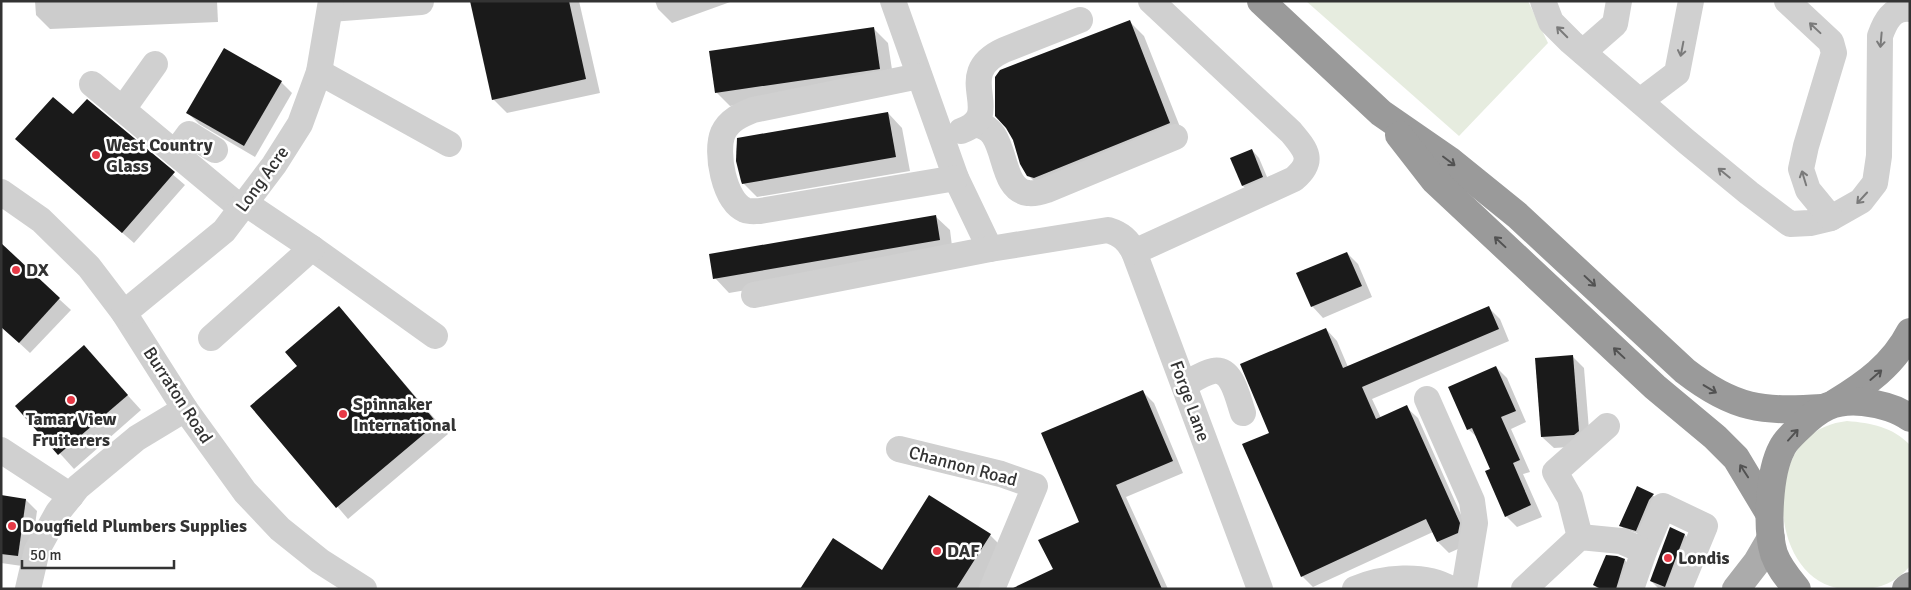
<svg xmlns="http://www.w3.org/2000/svg" width="1911" height="590" viewBox="0 0 1911 590" font-family="Signika,sans-serif">
	<rect width="100%" height="100%" fill="#fff"/>
	<g fill="#e6ecdf">
		<polygon points="1306,1 1528,1 1548,43 1459,136"/>
		<path d="M1847 421C1871 423 1893 427 1910 445V566C1897 582 1880 589 1860 589 1853 589 1844 590 1837 588 1777 575 1767 478 1806 439 1818 428 1831 423 1847 421Z"/>
	</g>
	<g fill="#0003">
		<polygon points="35,1 217,1 218,22 50,29 36,15"/>
		<polygon points="471,1 579,1 600,93 507,113 493,99"/>
		<polygon points="655,1 733,1 672,23 658,9"/>
		<polygon points="1129,21 1144,36 1184,137 1040,187 1025,172 1008,127 996,115 996,77"/>
		<polygon points="873,28 888,43 894,83 730,106 716,92"/>
		<polygon points="281,82 292,93 255,157 199,124 188,113"/>
		<polygon points="87,101 185,185 134,243 28,150 73,116"/>
		<polygon points="888,113 902,128 910,171 757,197 743,183 739,171 736,152 738,139"/>
		<polygon points="1252,150 1259,158 1270,184 1250,193 1243,186 1232,158"/>
		<polygon points="935,216 950,230 953,254 729,293 715,278"/>
		<polygon points="1347,253 1358,264 1372,297 1323,318 1312,306"/>
		<polygon points="59,299 71,310 30,353 1,326"/>
		<polygon points="339,308 448,434 348,519 251,406 299,366"/>
		<polygon points="1489,308 1500,319 1509,341 1372,399 1381,418 1406,407 1418,418 1470,535 1469,544 1449,553 1438,542 1433,532 1313,587 1302,576 1270,433 1326,329 1337,341 1348,367"/>
		<polygon points="84,347 141,410 74,469 17,406"/>
		<polygon points="1572,356 1584,368 1590,442 1586,446 1554,448 1542,437"/>
		<polygon points="1496,367 1507,378 1526,422 1511,429 1530,472 1523,474 1542,517 1517,527 1506,516 1492,470 1479,439 1468,429"/>
		<polygon points="1142,391 1154,403 1183,473 1126,497 1168,589 1014,589 1055,570 1081,523"/>
		<polygon points="1637,488 1657,498 1640,534 1624,529 1620,525"/>
		<polygon points="1,497 26,500 37,511 29,567 1,563"/>
		<polygon points="1671,529 1685,535 1696,547 1679,589 1659,589 1651,581"/>
		<polygon points="990,535 1004,549 979,589 801,589 882,572"/>
		<polygon points="1625,560 1628,564 1620,589 1599,589 1594,585"/>
	</g>
	<g fill="#1a1a1a">
		<polygon points="470,1 569,1 586,79 492,100"/>
		<polygon points="1130,20 1170,123 1034,178 1027,176 1020,164 1013,140 1006,128 995,116 995,77 1000,70"/>
		<polygon points="874,27 880,69 715,93 709,51"/>
		<polygon points="224,48 282,81 244,146 186,113"/>
		<polygon points="53,97 73,114 87,99 175,172 122,233 15,139"/>
		<polygon points="888,112 896,157 742,184 741,181 736,161 737,138"/>
		<polygon points="1252,149 1263,177 1242,186 1230,158"/>
		<polygon points="936,215 940,240 713,279 709,254"/>
		<polygon points="1,243 60,298 19,343 1,327"/>
		<polygon points="1347,252 1362,286 1311,307 1296,273"/>
		<polygon points="339,306 437,423 336,508 250,406 297,366 285,352"/>
		<polygon points="1489,306 1499,329 1362,387 1376,419 1407,405 1460,523 1458,533 1437,542 1426,519 1301,577 1242,444 1269,433 1240,364 1326,328 1343,368"/>
		<polygon points="84,345 128,395 58,455 15,406"/>
		<polygon points="1573,355 1579,431 1574,435 1541,437 1535,358"/>
		<polygon points="1496,366 1516,411 1501,417 1520,460 1513,463 1531,505 1505,517 1485,471 1490,469 1472,428 1467,430 1448,387"/>
		<polygon points="1143,390 1173,461 1116,485 1162,589 1011,589 1053,569 1038,540 1079,522 1041,433"/>
		<polygon points="1637,486 1654,494 1649,500 1636,531 1619,526"/>
		<polygon points="1,495 26,499 18,556 1,554"/>
		<polygon points="929,495 991,534 956,589 800,589 833,538 882,570"/>
		<polygon points="1670,527 1685,534 1665,587 1650,581"/>
		<polygon points="1606,555 1617,556 1625,559 1616,589 1601,589 1593,585"/>
	</g>
	<g fill="none" stroke-linecap="round" stroke-linejoin="round">
		<g stroke="#d0d0d0" stroke-width="26">
			<path d="M893 1 956 178 990 249 1108 230C1121 234 1128 240 1134 252L1260 589"/>
			<path d="M1543 1 1551 22 1571 42 1687 142 1749 193 1790 224 1810 223 1831 218 1861 201 1875 183 1879 156 1880 36C1885 22 1892 7 1910 9"/>
			<polyline points="1787,1 1831,42 1834,53 1806,146 1801,169 1808,190 1831,218"/>
			<polyline points="330,9 421,2"/>
			<polyline points="1583,52 1615,24 1619,1"/>
			<polyline points="319,72 449,144"/>
			<path d="M919 76 753 110C741 115 729 120 723 133 715 152 724 201 745 210 750 212 755 211 760 211L956 178"/>
			<polyline points="92,84 241,208"/>
			<polyline points="1640,101 1677,73 1691,1"/>
			<polyline points="123,109 155,64"/>
			<path d="M974 125C1010 124 996 189 1028 193 1034 194 1041 192 1047 190L1175 137"/>
			<path d="M961 131C1008 114 949 75 1004 50L1080 20"/>
			<polyline points="175,153 189,134 215,150"/>
			<polyline points="1,192 41,220 89,267 124,313 185,409 245,492 280,529 320,561 364,589"/>
			<polyline points="312,248 435,336"/>
			<path d="M1134 252 1294 179C1315 161 1307 151 1291 132L1151 1"/>
			<polyline points="754,295 990,249"/>
			<polyline points="124,313 224,231 274,165 300,124 319,72 331,1"/>
			<polyline points="211,338 312,248 245,203"/>
			<path d="M1184 385C1193 380 1203 373 1213 371 1233 367 1238 400 1243 413"/>
			<polyline points="1427,399 1472,501 1475,523 1464,589"/>
			<polyline points="899,449 1001,474 1035,486 992,589"/>
			<polyline points="1,450 71,496"/>
			<polyline points="1580,537 1570,498 1555,472 1607,426"/>
			<polyline points="1644,551 1663,506 1705,526 1679,589"/>
			<polyline points="28,589 37,550 58,512 78,487 137,438 185,409"/>
			<path d="M1355 589C1382 577 1424 573 1451 589"/>
			<polyline points="1524,589 1580,537 1621,541 1644,551 1631,589"/>
		</g>
		<polyline stroke="#ababab" stroke-width="28" points="1736,589 1757,562 1771,538"/>
		<g stroke="#9a9a9a" stroke-width="28">
			<path d="M1261 1 1381 113 1449 160 1517 215 1685 371C1734 409 1762 412 1822 408"/>
			<polyline points="1399,135 1434,180 1655,387 1715,437 1736,458 1769,513"/>
			<path d="M1835 403C1866 384 1893 365 1910 332"/>
			<path d="M1797 589C1788 578 1779 568 1774 554 1766 528 1769 472 1782 448 1785 441 1793 434 1799 428 1819 408 1834 399 1863 402 1879 404 1897 408 1910 418"/>
			<polyline points="1906,589 1910,586"/>
		</g>
	</g>
	<defs><path id="oneway-shaft" d="M-6 0H5M1.5-3L5.5 0L1.5 3" fill="none" stroke-width="1.6" stroke-linecap="round" stroke-linejoin="round" transform="scale(1.25)"/></defs>
	<g stroke="#7a7a7a">
		<use href="#oneway-shaft" transform="translate(1815 28) rotate(-137)"/>
		<use href="#oneway-shaft" transform="translate(1562 32) rotate(-135)"/>
		<use href="#oneway-shaft" transform="translate(1881 40) rotate(95)"/>
		<use href="#oneway-shaft" transform="translate(1682 49) rotate(101)"/>
		<use href="#oneway-shaft" transform="translate(1724 173) rotate(-141)"/>
		<use href="#oneway-shaft" transform="translate(1804 178) rotate(-107)"/>
		<use href="#oneway-shaft" transform="translate(1862 198) rotate(133)"/>
	</g>
	<g stroke="#525252">
		<use href="#oneway-shaft" transform="translate(1449 161) rotate(37)"/>
		<use href="#oneway-shaft" transform="translate(1500 242) rotate(-137)"/>
		<use href="#oneway-shaft" transform="translate(1590 281) rotate(43)"/>
		<use href="#oneway-shaft" transform="translate(1619 353) rotate(-137)"/>
		<use href="#oneway-shaft" transform="translate(1876 375) rotate(-41)"/>
		<use href="#oneway-shaft" transform="translate(1710 389) rotate(31)"/>
		<use href="#oneway-shaft" transform="translate(1793 435) rotate(-48)"/>
		<use href="#oneway-shaft" transform="translate(1744 471) rotate(-123)"/>
	</g>
	<g fill="#e63946" stroke="#fff" stroke-width="2">
		<circle cx="96" cy="155" r="5"/>
		<circle cx="16" cy="270" r="5"/>
		<circle cx="71" cy="400" r="5"/>
		<circle cx="343" cy="414" r="5"/>
		<circle cx="12" cy="526" r="5"/>
		<circle cx="937" cy="551" r="5"/>
		<circle cx="1668" cy="558" r="5"/>
	</g>
	<g text-anchor="middle" dominant-baseline="central" stroke-width="5" stroke-linejoin="round" paint-order="stroke">
		<g font-size="18" font-weight="bold" fill="#333" stroke="#fff" text-anchor="start">
			<text x="106" y="145">West Country<tspan x="106" dy="21">Glass</tspan></text>
			<text x="26" y="270">DX</text>
			<text x="353" y="404">Spinnaker<tspan x="353" dy="21">International</tspan></text>
			<text x="71" y="419" text-anchor="middle">Tamar View<tspan x="71" dy="21">Fruiterers</tspan></text>
			<text x="22" y="526">Dougfield Plumbers Supplies</text>
			<text x="947" y="551">DAF</text>
			<text x="1678" y="558">Londis</text>
		</g>
		<g font-size="18" fill="#333" stroke="#fff">
			<text transform="translate(262 179) rotate(-54)">Long Acre</text>
			<text transform="translate(178 395) rotate(57)">Burraton Road</text>
			<text transform="translate(1190 401) rotate(70)">Forge Lane</text>
			<text transform="translate(963 466) rotate(15)">Channon Road</text>
		</g>
	</g>
	<rect width="1911" height="590" fill="none" stroke="#333333" stroke-width="5"/>
	<path d="M22 560v8h152v-8" fill="none" stroke="#333333" stroke-width="2.5"/>
	<text x="30" y="560" font-size="15" fill="#333333" stroke="#ffffff" stroke-width="4" paint-order="stroke">50 m</text>
</svg>
